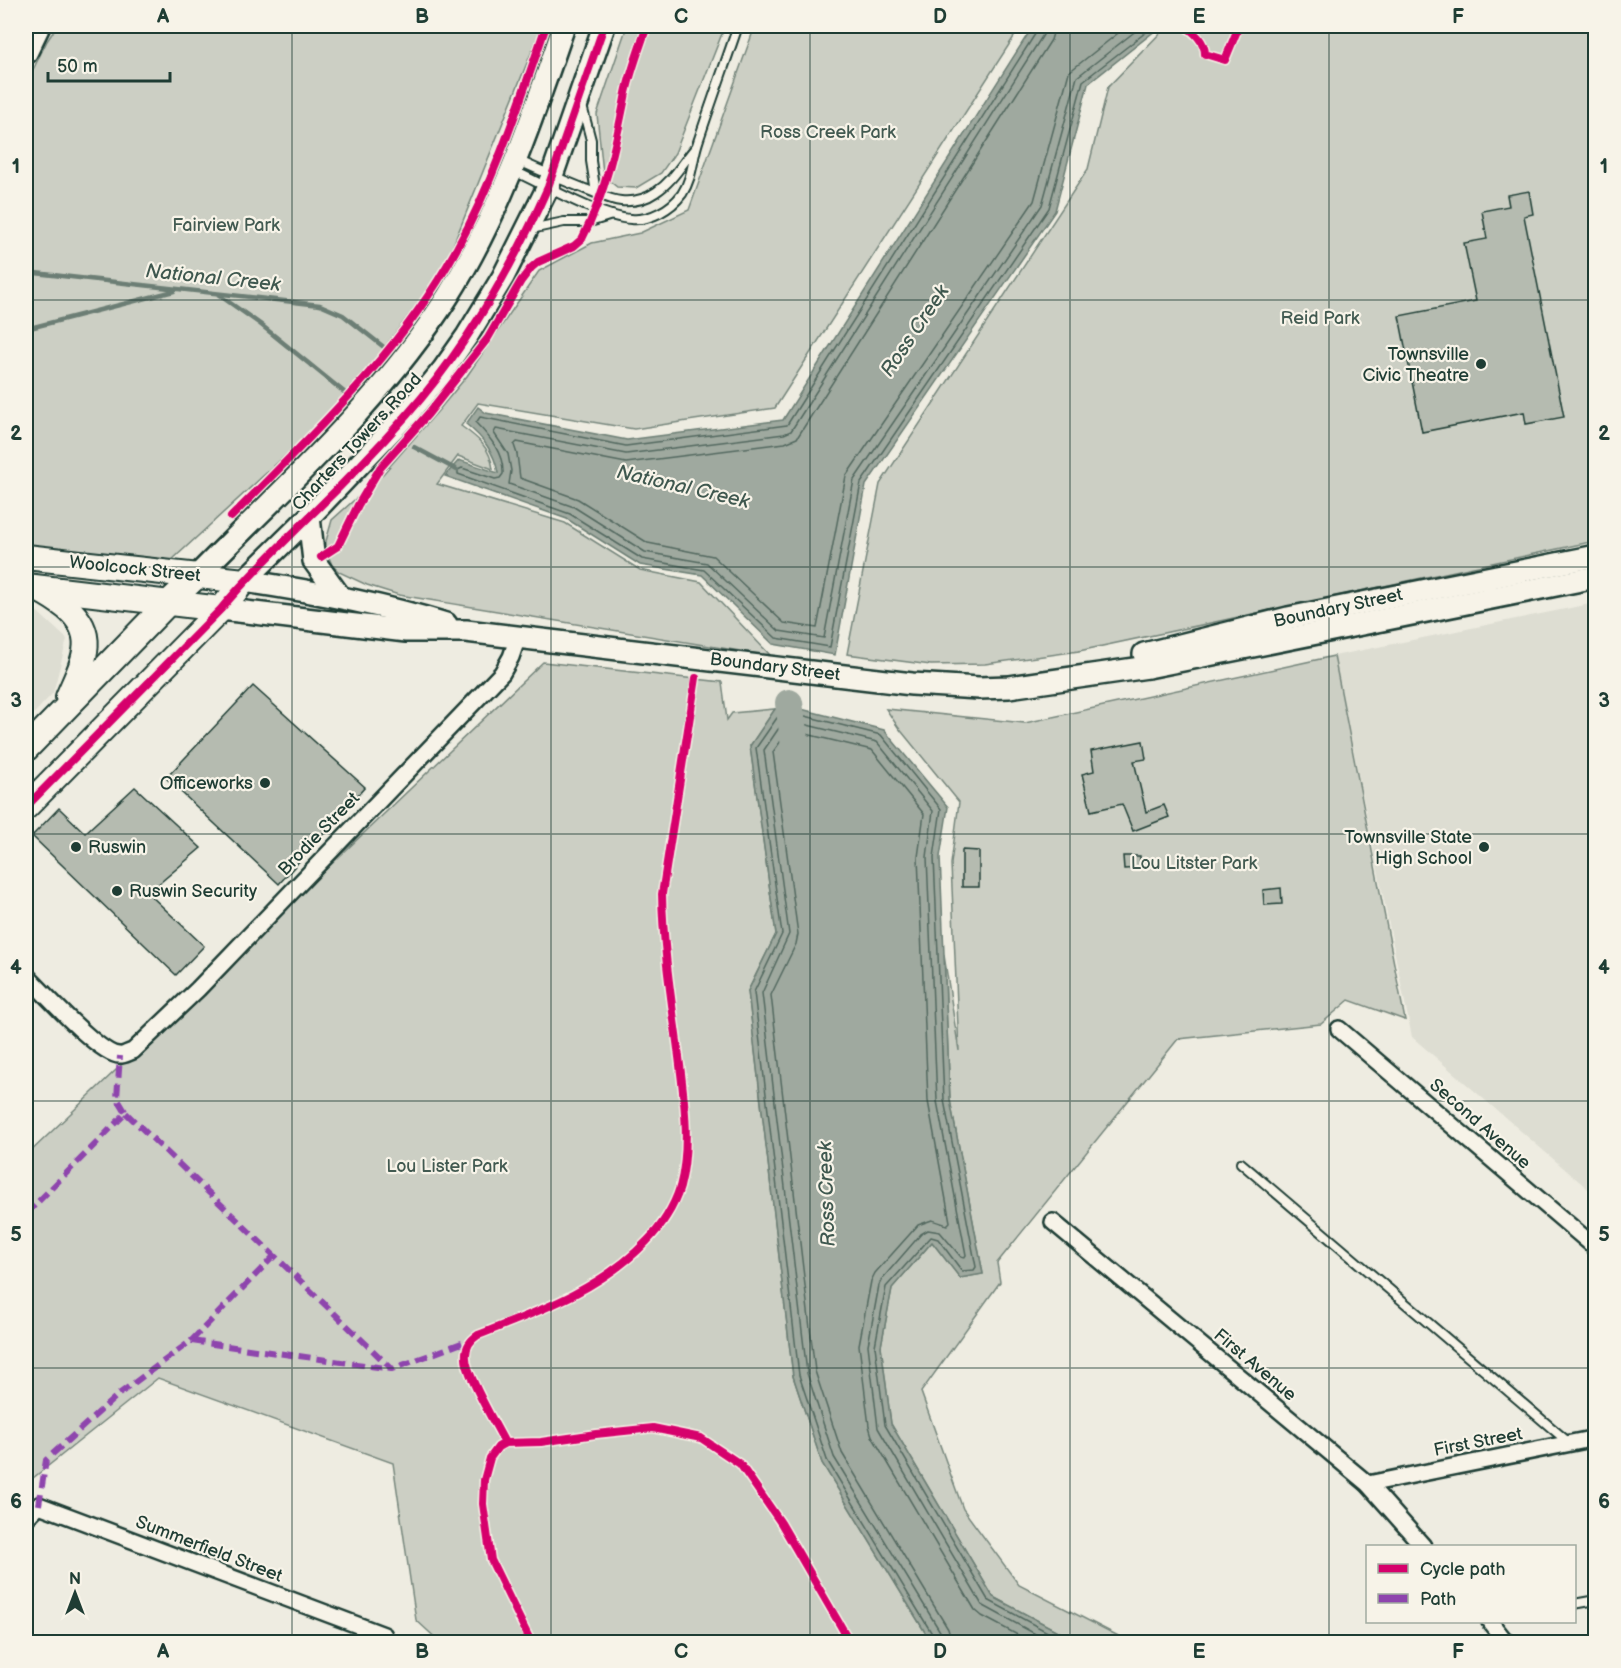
<svg xmlns="http://www.w3.org/2000/svg" width="1621" height="1668" viewBox="0 0 1621 1668" font-family="'Balsamiq Sans',sans-serif">
	<rect width="100%" height="100%" fill="#eeece1"/>
	<filter id="ink" filterUnits="userSpaceOnUse"><feTurbulence type="fractalNoise" baseFrequency=".0167" numOctaves="2"/><feDisplacementMap in="SourceGraphic" scale="12" xChannelSelector="R" yChannelSelector="G"/><feConvolveMatrix kernelMatrix="1 2 1 2 8 2 1 2 1" color-interpolation-filters="sRGB"/></filter>
	<g filter="url(#ink)">
		<g fill="#ddddd2">
			<polygon points="1595,603 1596,603 1595,1195 1412,1037 1334,656"/>
			<polygon points="26,605 31,606 67,639 53,693 26,722"/>
		</g>
		<g fill="#cccfc4" stroke="#76867c" stroke-width="1.5">
			<polygon points="57,26 388,26 450,31 451,26 542,26 443,270 342,403 172,560 26,549 26,84 47,41"/>
			<polygon points="627,26 725,26 675,153 661,173 636,188 617,187 607,179 603,173 597,114"/>
			<path d="M755 26H1021L775 408 634 429 478 403 461 426C478 438 490 447 493 469L458 456 437 484 565 523 640 570 701 582 771 656 399 595 367 585 339 572 332 565 326 550V541L332 520 383 474 438 411 467 376 539 271 592 243 640 233 689 210Z"/>
			<polygon points="1167,26 1595,26 1595,541 1079,651 985,664 931,665 847,654 880,484 1088,169 1108,87"/>
			<polygon points="1334,656 1405,1020 1349,1000 1321,1024 1178,1039 997,1263 1000,1282 921,1392 963,1509 1019,1585 1130,1642 1078,1642 993,1597 891,1424 881,1346 892,1288 932,1242 960,1278 983,1274 950,1100 944,955 959,1051 951,864 959,802 898,727 886,709 1025,723"/>
			<polygon points="543,662 722,682 727,720 732,713 775,709 750,746 776,934 748,991 793,1376 822,1463 931,1642 440,1642 416,1620 393,1463 158,1378 33,1478 26,1471 26,1156"/>
		</g>
		<g fill="#9fa99f" stroke="#6c7e74" stroke-width="1.5">
			<path d="M1033 26H1161L1088 84 1055 211 866 485 835 655 773 644 702 575 640 565 567 519 445 476 459 460 498 473C494 451 483 438 466 424L478 407 486 413 627 440 783 420Z"/>
			<polygon points="775,709 801,709 884,730 948,807 940,857 950,1100 983,1274 960,1278 932,1242 892,1288 881,1346 891,1424 993,1597 1078,1642 931,1642 822,1463 793,1376 748,991 776,934 750,746"/>
		</g>
		<g fill="none" stroke-linecap="round" stroke-linejoin="round">
			<g stroke="#52685f" stroke-width="1.5">
				<path d="M1038 26 1037 31 787 425 626 446 480 417 476 423C490 437 504 454 503 474L500 478 495 479 462 468 458 470V474L570 514 642 559 704 570 776 638 830 647 861 483 1049 208 1083 81 1154 26"/>
				<polyline points="1046,26 1043,35 791,431 784,434 626,454 496,429 494,433 508,454 511,471 509,484 574,507 645,552 707,563 779,631 824,638 854,480 1042,205 1077,77 1142,26"/>
				<polyline points="1055,26 1051,40 797,438 785,443 626,463 517,442 514,445 517,454 520,478 578,499 648,543 713,556 784,623 817,628 846,476 1034,201 1069,72 1127,26"/>
				<polyline points="935,1642 934,1637 827,1460 799,1375 754,992 782,934 756,748 779,715 801,715 881,735 941,809 934,857 944,1100 976,1267 974,1270 962,1271 938,1239 931,1237 886,1287 875,1346 885,1425 988,1600 1066,1642"/>
				<polyline points="943,1642 941,1633 834,1457 807,1373 762,993 789,934 764,750 783,722 799,723 877,742 933,811 927,857 937,1101 966,1255 964,1258 961,1257 940,1232 928,1230 921,1234 882,1279 879,1285 868,1345 878,1428 982,1605 1050,1642"/>
				<polyline points="952,1642 948,1629 842,1453 815,1371 771,995 796,944 798,934 773,752 788,731 798,732 872,750 924,814 918,857 928,1101 950,1222 947,1225 932,1220 918,1225 875,1273 871,1281 859,1345 869,1426 872,1436 975,1610 982,1616 1031,1642"/>
			</g>
			<g stroke="#6c7e74" stroke-width="4.5">
				<polyline points="26,272 320,305 343,315 385,348"/>
				<polyline points="219,295 260,324 344,392"/>
				<polyline points="26,329 174,291"/>
				<polyline points="414,447 457,470"/>
			</g>
			<polyline stroke="#9fa99f" stroke-width="28" points="789,703 795,746"/>
		</g>
		<g fill="#b5bbb0" stroke="#1f3d34" stroke-width="1.5">
			<polygon points="1529,191 1533,214 1524,216 1564,417 1526,424 1524,412 1422,432 1399,316 1476,301 1464,243 1487,239 1482,211 1509,206 1507,195"/>
			<polygon points="253,686 365,787 279,884 166,778"/>
			<polygon points="1143,741 1146,759 1134,761 1146,812 1164,805 1169,817 1133,831 1122,804 1091,811 1082,774 1094,771 1091,751"/>
			<polygon points="135,787 201,848 148,893 204,946 176,975 32,836 59,808 85,833"/>
			<polygon points="962,850 979,851 979,887 962,887"/>
			<polygon points="1123,856 1140,856 1140,868 1124,869"/>
			<polygon points="1281,888 1282,904 1264,905 1263,890"/>
		</g>
		<g fill="none" stroke-linecap="round" stroke-linejoin="round">
			<g stroke="#1f3d34" stroke-width="12">
				<g id="lane">
					<polyline points="582,106 591,140 591,161 596,193"/>
					<path d="M517 160C539 170 562 180 585 189 597 193 609 200 621 201 633 202 646 199 656 192 673 181 683 162 696 147"/>
					<path d="M514 171C545 185 599 217 631 219 650 221 671 209 682 194 693 177 692 160 698 142 711 103 725 64 738 26"/>
					<polyline points="531,229 564,222 590,222 612,215"/>
					<polyline points="1241,1163 1568,1442"/>
					<polyline points="1574,1604 1596,1600"/>
				</g>
			</g>
			<g stroke="#1f3d34" stroke-width="20">
				<g id="street">
					<path d="M26 975C42 991 100 1055 119 1055 123 1056 129 1052 133 1051L198 989 502 673 511 657 518 637"/>
					<polyline points="1339,1029 1596,1248"/>
					<polyline points="1053,1222 1368,1484 1423,1546"/>
					<polyline points="1368,1484 1596,1438"/>
					<polyline points="26,1518 39,1505 384,1635"/>
					<polyline points="1490,1622 1506,1642"/>
				</g>
			</g>
			<g stroke="#1f3d34" stroke-width="26">
				<g id="secondary">
					<polyline points="26,53 39,26"/>
					<polyline points="309,517 314,561 340,597"/>
					<path d="M197 576C284 487 381 402 448 296 501 212 532 119 564 26"/>
					<polyline points="244,581 309,517 407,414 443,370 467,336 503,277 548,187 604,26"/>
					<path d="M244 581C312 591 380 604 446 624"/>
					<polyline points="221,609 406,631 466,631 912,684 979,688 1009,687 1148,667 1596,577"/>
					<polyline points="1144,654 1288,618 1596,556"/>
				</g>
			</g>
			<g stroke="#1f3d34" stroke-width="28">
				<g id="primary">
					<polyline points="26,557 244,581"/>
					<polyline points="26,586 221,609"/>
					<path d="M39 590C49 595 58 601 67 608 100 636 82 664 68 697"/>
					<polyline points="26,749 168,603 197,576"/>
					<polyline points="26,807 221,609 244,581"/>
				</g>
			</g>
			<use href="#lane" stroke="#f7f3e8" stroke-width="8"/>
			<use href="#street" stroke="#f7f3e8" stroke-width="15"/>
			<use href="#secondary" stroke="#f7f3e8" stroke-width="21"/>
			<use href="#primary" stroke="#f7f3e8" stroke-width="24"/>
			<g stroke="#8e44ad" stroke-width="6" stroke-dasharray="12 6" stroke-linecap="butt">
				<polyline points="126,1113 392,1369 470,1340"/>
				<polyline points="26,1214 126,1113 117,1098 120,1056"/>
				<polyline points="191,1341 274,1256"/>
				<polyline points="39,1505 46,1460 119,1394 191,1341 392,1369"/>
			</g>
			<g stroke="#f7f3e8" stroke-width="11">
				<g id="cycleway">
					<path d="M1184 26C1194 31 1205 42 1205 54L1225 60 1239 26"/>
					<path d="M231 517C313 434 400 353 456 250 495 179 520 101 546 26"/>
					<path d="M321 557 338 546 358 505 380 468 428 414 488 338 521 281 531 268 538 262 574 246 582 239C606 193 616 143 626 93 631 70 640 47 647 26"/>
					<path d="M26 807 221 609C248 576 279 547 309 517 343 484 376 450 407 415 466 348 512 268 548 187L604 26"/>
					<path d="M505 1443C496 1425 466 1375 466 1358 465 1348 469 1341 478 1335 537 1312 602 1289 647 1241 661 1227 674 1207 680 1187 691 1146 684 1098 679 1057 672 1003 663 949 662 894L696 678"/>
					<polyline points="531,1642 491,1560 483,1504 484,1480 490,1458 498,1447 505,1443 541,1442 596,1434 653,1428 701,1438 740,1464 781,1523 850,1642"/>
				</g>
			</g>
			<use href="#cycleway" stroke="#d6006c" stroke-width="8"/>
		</g>
	</g>
	<path fill="none" stroke="#1f3d34" stroke-width="1.5" stroke-opacity="0.55" d="M292 26V1642M551 26V1642M810 26V1642M1070 26V1642M1329 26V1642M26 300H1596M26 567H1596M26 834H1596M26 1101H1596M26 1368H1596"/>
	<g fill="#1f3d34" stroke="#f7f3e8" stroke-width="2">
		<circle cx="1481" cy="364" r="6"/>
		<circle cx="265" cy="783" r="6"/>
		<circle cx="76" cy="847" r="6"/>
		<circle cx="1484" cy="847" r="6"/>
		<circle cx="117" cy="891" r="6"/>
	</g>
	<g text-anchor="middle" dominant-baseline="central" stroke-width="4.5" stroke-linejoin="round" paint-order="stroke">
		<g font-size="18" fill="#425a51" stroke="#f7f3e8">
			<text x="828" y="132">Ross Creek Park</text>
			<text x="226" y="225">Fairview Park</text>
			<text x="1320" y="318">Reid Park</text>
			<text x="1194" y="863">Lou Litster Park</text>
			<text x="447" y="1166">Lou Lister Park</text>
		</g>
		<g font-size="18" fill="#1f3d34" stroke="#f7f3e8" text-anchor="end">
			<text x="1469" y="354">Townsville<tspan x="1469" dy="21">Civic Theatre</tspan></text>
			<text x="253" y="783">Officeworks</text>
			<text x="1472" y="837">Townsville State<tspan x="1472" dy="21">High School</tspan></text>
			<text x="88" y="847" text-anchor="start">Ruswin</text>
			<text x="129" y="891" text-anchor="start">Ruswin Security</text>
		</g>
		<g font-size="18" fill="#1f3d34" stroke="#f7f3e8">
			<text transform="translate(357 442) rotate(-47)">Charters Towers Road</text>
			<text transform="translate(135 569) rotate(6)">Woolcock Street</text>
			<text transform="translate(1338 608) rotate(-12)">Boundary Street</text>
			<text transform="translate(775 667) rotate(7)">Boundary Street</text>
			<text transform="translate(319 834) rotate(-46)">Brodie Street</text>
			<text transform="translate(1480 1124) rotate(41)">Second Avenue</text>
			<text transform="translate(1255 1365) rotate(40)">First Avenue</text>
			<text transform="translate(1478 1442) rotate(-11)">First Street</text>
			<text transform="translate(209 1549) rotate(21)">Summerfield Street</text>
		</g>
		<g font-size="20" font-style="italic" fill="#3f584f" stroke="#f7f3e8">
			<text transform="translate(213 278) rotate(6)">National Creek</text>
			<text transform="translate(915 331) rotate(-56)">Ross Creek</text>
			<text transform="translate(683 487) rotate(13)">National Creek</text>
			<text transform="translate(827 1194) rotate(-92)">Ross Creek</text>
		</g>
	</g>
	<rect width="1621" height="1668" fill="none" stroke="#f7f3e8" stroke-width="66"/>
	<rect x="1366" y="1545" width="210" height="78" fill="#f7f3e8" stroke="#a1aaa0" stroke-width="1.5"/>
	<rect x="1378" y="1564" width="30" height="9" fill="#d6006c" stroke="#a1aaa0" stroke-width="1.5"/>
	<text x="1420" y="1575" font-size="18" fill="#1f3d34">Cycle path</text>
	<rect x="1378" y="1594" width="30" height="9" fill="#8e44ad" stroke="#a1aaa0" stroke-width="1.5"/>
	<text x="1420" y="1605" font-size="18" fill="#1f3d34">Path</text>
	<g transform="translate(75 1593)" stroke="#f7f3e8" stroke-width="4.5" paint-order="stroke">
	<path d="M0-4.5L10 22L0 15L-10 22Z" fill="#1f3d34"/>
	<text y="-9" font-size="16" font-weight="bold" text-anchor="middle" fill="#1f3d34">N</text>
	</g>
	<path d="M48 72v9h122v-9" fill="none" stroke="#1f3d34" stroke-width="3"/>
	<text x="57" y="72" font-size="18" fill="#1f3d34" stroke="#f7f3e8" stroke-width="4.5" paint-order="stroke">50 m</text>
	<rect x="33" y="33" width="1555" height="1602" fill="none" stroke="#1f3d34" stroke-width="2"/>
	<g font-size="20" text-anchor="middle" font-weight="bold" fill="#1f3d34">
		<text x="163" y="23">A</text>
		<text x="422" y="23">B</text>
		<text x="681" y="23">C</text>
		<text x="940" y="23">D</text>
		<text x="1199" y="23">E</text>
		<text x="1458" y="23">F</text>
		<text x="16" y="173">1</text>
		<text x="1604" y="173">1</text>
		<text x="16" y="440">2</text>
		<text x="1604" y="440">2</text>
		<text x="16" y="707">3</text>
		<text x="1604" y="707">3</text>
		<text x="16" y="974">4</text>
		<text x="1604" y="974">4</text>
		<text x="16" y="1241">5</text>
		<text x="1604" y="1241">5</text>
		<text x="16" y="1508">6</text>
		<text x="1604" y="1508">6</text>
		<text x="163" y="1658">A</text>
		<text x="422" y="1658">B</text>
		<text x="681" y="1658">C</text>
		<text x="940" y="1658">D</text>
		<text x="1199" y="1658">E</text>
		<text x="1458" y="1658">F</text>
	</g>
</svg>
